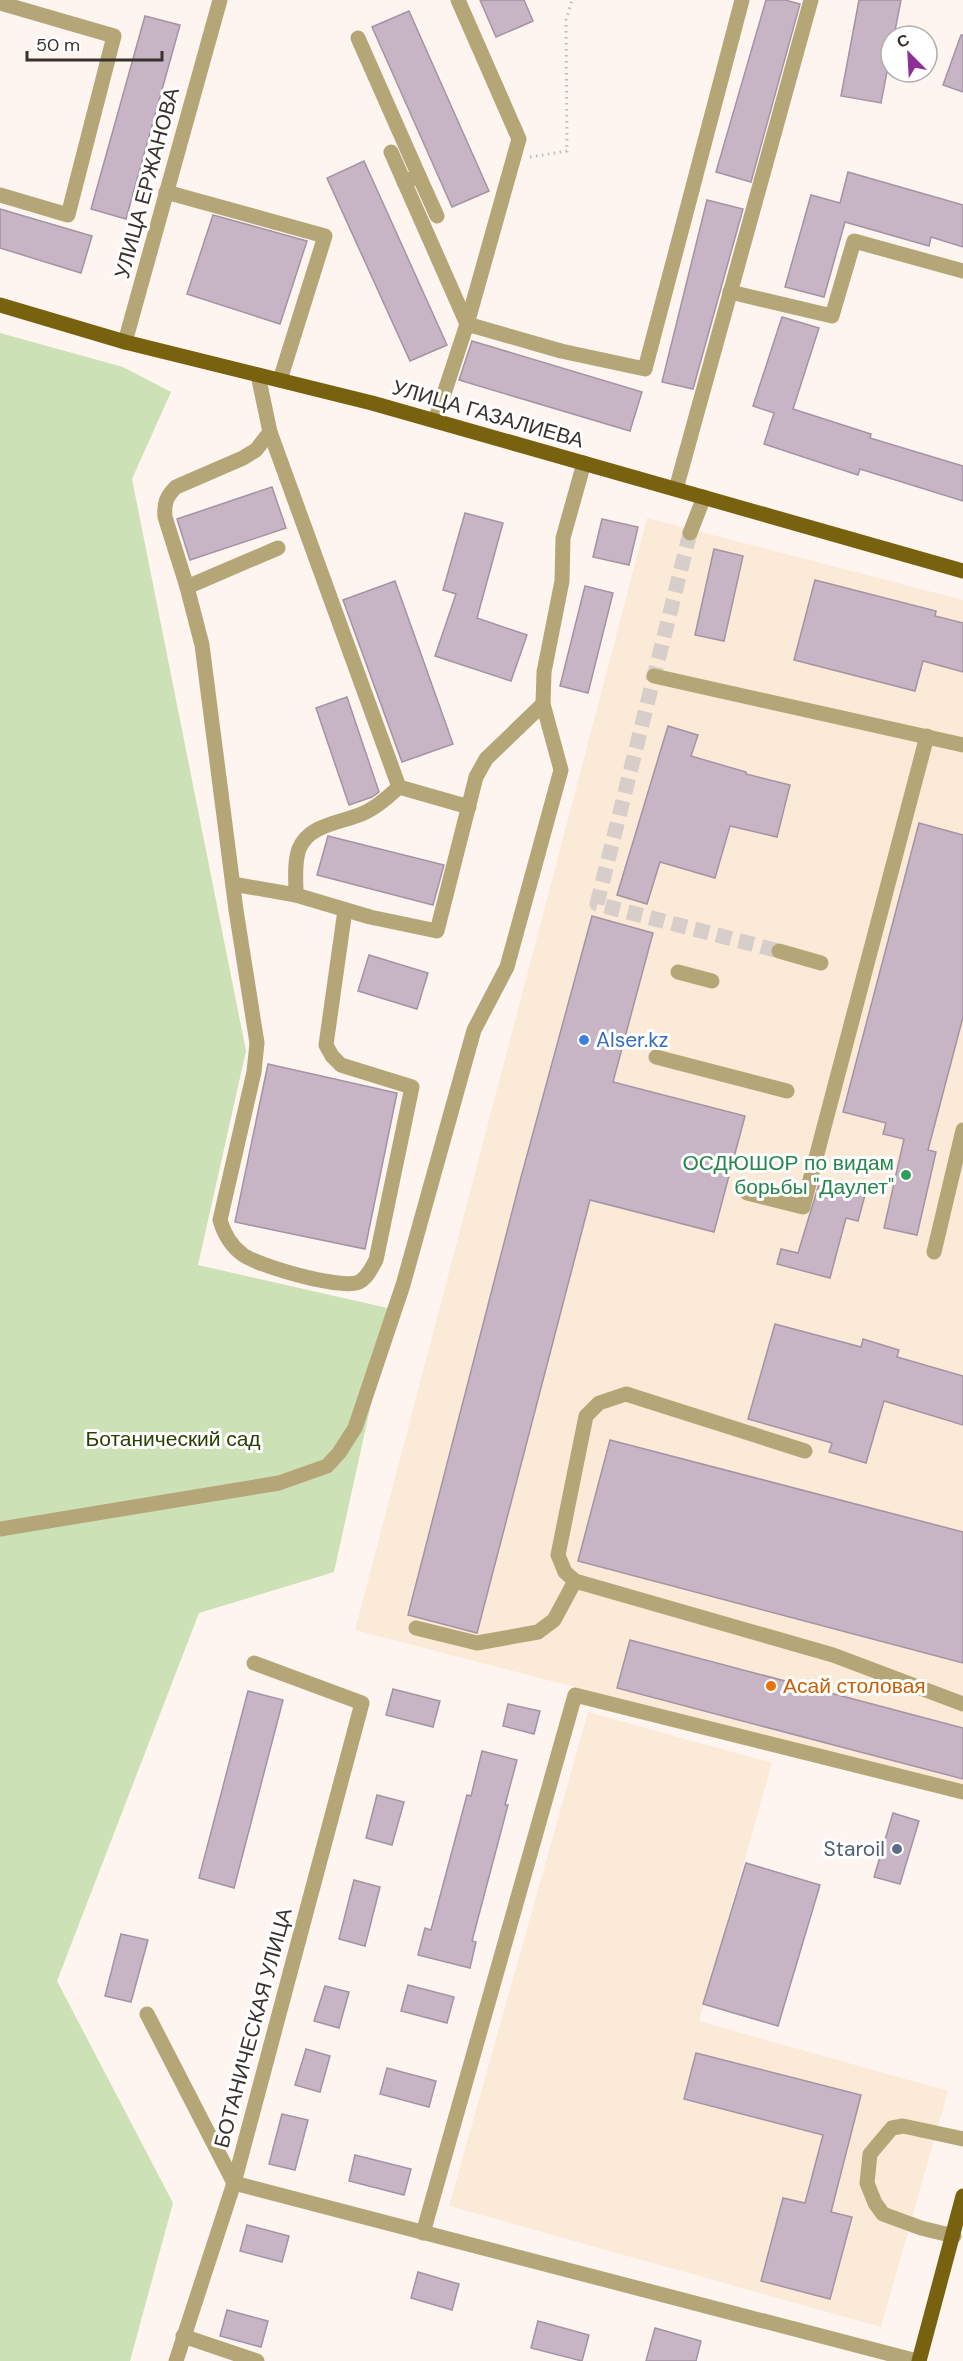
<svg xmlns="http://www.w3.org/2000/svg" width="963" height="2361" viewBox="0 0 963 2361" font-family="'DM Sans',sans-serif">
	<rect width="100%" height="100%" fill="#fef5f0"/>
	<g fill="#fcead9">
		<polygon points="647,518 963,600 963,1788 355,1630"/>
		<polygon points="588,1712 772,1763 699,2021 948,2091 881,2327 449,2206"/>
	</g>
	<polygon fill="#cce1b6" points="0,333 123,367 171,392 132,479 246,1051 198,1265 392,1309 334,1572 199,1613 57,1981 173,2203 130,2361 0,2361"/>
	<g fill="#c7b5c5" stroke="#a493a2" stroke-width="1.5">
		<polygon points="480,0 524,0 533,21 496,37"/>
		<polygon points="766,0 785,0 800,4 751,182 716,172"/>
		<polygon points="859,0 901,0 894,36 891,36 891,51 881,103 841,96"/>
		<polygon points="409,11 489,191 452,207 372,27"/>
		<polygon points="145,16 180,25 126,219 91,209"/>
		<polygon points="961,35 963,35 963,92 943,85"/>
		<polygon points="364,161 447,345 410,361 327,178"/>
		<polygon points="848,172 963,205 963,247 931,237 929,246 845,222 824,297 785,287 811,195 840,203"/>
		<polygon points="707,200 743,209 693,389 662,382"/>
		<polygon points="0,209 92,236 81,273 0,248"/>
		<polygon points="213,215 307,241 280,324 187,294"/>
		<polygon points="782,317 819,328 793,409 871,434 870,438 963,466 963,501 860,469 858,475 764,444 774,413 753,406"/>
		<polygon points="472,341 642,392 630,431 459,380"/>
		<polygon points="272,487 286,528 190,560 177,519"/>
		<polygon points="465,513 503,523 477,618 527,635 511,681 435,656 456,594 443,590"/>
		<polygon points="602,519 638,527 629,565 593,557"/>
		<polygon points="714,549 743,556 724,641 695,635"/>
		<polygon points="815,580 936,611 935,616 963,623 963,672 923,661 915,691 794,660"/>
		<polygon points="395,581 453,744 402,762 343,600"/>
		<polygon points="585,586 613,593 588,693 560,686"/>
		<polygon points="347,697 379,792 372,797 349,805 316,708"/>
		<polygon points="668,726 698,735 691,756 746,772 746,774 790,785 777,837 730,826 715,878 660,862 647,904 617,895"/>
		<polygon points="919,823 963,835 963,1017 928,1150 936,1152 917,1235 884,1228 904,1139 883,1134 886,1123 843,1112"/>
		<polygon points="328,836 444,865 433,905 317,875"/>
		<polygon points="592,916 653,933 613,1082 745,1116 714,1232 590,1200 477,1633 408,1615 520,1181"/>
		<polygon points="369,955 428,973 417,1009 358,991"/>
		<polygon points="268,1064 397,1093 365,1249 235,1222"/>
		<polygon points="819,1184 865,1195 858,1221 846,1218 830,1278 777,1264 781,1249 798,1253"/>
		<polygon points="775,1324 861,1347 863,1339 899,1350 897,1357 963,1376 963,1425 884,1401 866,1463 829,1452 832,1443 748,1419"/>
		<polygon points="610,1440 963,1532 963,1663 578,1561"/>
		<polygon points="630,1640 963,1728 963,1779 617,1688"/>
		<polygon points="393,1689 440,1701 433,1727 386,1715"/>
		<polygon points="248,1691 283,1700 234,1888 199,1878"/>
		<polygon points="508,1704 540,1711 534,1734 503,1726"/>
		<polygon points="482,1751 517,1760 505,1805 508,1805 472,1941 476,1942 470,1968 418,1955 425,1928 431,1930 467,1795 471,1796"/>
		<polygon points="377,1795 404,1802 392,1845 366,1838"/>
		<polygon points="893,1813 919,1821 900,1884 874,1877"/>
		<polygon points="746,1863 820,1885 778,2026 703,2004"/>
		<polygon points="354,1880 380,1887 365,1946 339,1939"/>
		<polygon points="121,1934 148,1940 131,2002 105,1996"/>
		<polygon points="408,1985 454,1997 447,2023 401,2011"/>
		<polygon points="325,1986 349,1992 339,2028 314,2021"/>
		<polygon points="306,2049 330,2056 320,2092 295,2085"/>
		<polygon points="696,2053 861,2095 831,2212 852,2217 830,2299 761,2281 783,2198 805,2203 823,2135 684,2099"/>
		<polygon points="387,2068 436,2081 429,2107 380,2094"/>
		<polygon points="282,2114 308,2120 295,2170 269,2164"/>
		<polygon points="355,2155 411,2169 404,2195 349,2181"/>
		<polygon points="247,2225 289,2236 282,2262 240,2251"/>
		<polygon points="418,2272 459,2284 452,2310 411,2298"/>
		<polygon points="227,2310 268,2321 261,2347 220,2336"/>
		<polygon points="538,2321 589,2335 582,2361 531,2348"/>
		<polygon points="655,2328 701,2341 696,2361 646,2361"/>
	</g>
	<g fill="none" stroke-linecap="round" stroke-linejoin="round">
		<polyline stroke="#d7cec9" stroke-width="15" stroke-dasharray="15 8" stroke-linecap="butt" points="690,533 597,904 779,951"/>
		<polyline stroke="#c3bab5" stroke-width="3" stroke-dasharray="1.5 4.5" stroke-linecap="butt" points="530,157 567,151 566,20 572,0"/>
		<g stroke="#b5a678" stroke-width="15">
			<polyline points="0,3 114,36 68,215 0,195"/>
			<polyline points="358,38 419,176 404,182"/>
			<polyline points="391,152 467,324 519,139 458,0"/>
			<polyline points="419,176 437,216"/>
			<polyline points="166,192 325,236 280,380"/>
			<polyline points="730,292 832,316 854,241 963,271"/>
			<polyline points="125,342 220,0"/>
			<polyline points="258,375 270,432 399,787"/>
			<polyline points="435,421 467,324 561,351 645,369 742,0"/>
			<path d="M270 432 256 450 243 458 176 487C166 497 164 503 165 517L187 587 202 645 236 910 257 1043 254 1072 220 1220C224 1234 230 1245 242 1254 257 1266 342 1290 359 1282 367 1278 371 1269 376 1260L412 1087 341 1065 332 1056 326 1045 345 910"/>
			<polyline points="676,489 811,0"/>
			<polyline points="690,533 704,497"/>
			<polyline points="187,587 278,548"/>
			<polyline points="654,676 963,745"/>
			<polyline points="399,787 469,807"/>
			<polyline points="233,884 296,895 370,917 437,931 476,777 486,759 543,704"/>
			<path d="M296 895C296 880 294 863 299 849 309 823 344 823 366 812 379 806 389 796 399 787"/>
			<polyline points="779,951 821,963"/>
			<polyline points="678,972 712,981"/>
			<polyline points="656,1057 787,1091"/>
			<polyline points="747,1193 803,1207 927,736"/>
			<polyline points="934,1252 963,1130"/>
			<polyline points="805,1451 626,1394 599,1403 586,1416 558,1555 565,1572 575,1581 833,1655 963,1704"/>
			<polyline points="0,1529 279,1483 327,1466 339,1453 355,1428 403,1285 474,1030 507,967 561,770 543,704 544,672 562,581 563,538 584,463"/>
			<polyline points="416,1628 477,1643 538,1632 554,1620 575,1581"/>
			<polyline points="147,2014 234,2183 917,2361"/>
			<polyline points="423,2233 575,1695 963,1792"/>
			<polyline points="954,2236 921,2228 883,2214 875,2203 867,2183 870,2154 892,2128 903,2126 963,2139"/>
			<polyline points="183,2336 257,2361"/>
			<polyline points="176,2361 234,2183 362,1703 254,1663"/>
		</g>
		<g stroke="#79620f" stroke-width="15">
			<polyline points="0,305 125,342 372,403 963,571"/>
			<polyline points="919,2361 963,2196"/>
		</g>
	</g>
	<circle fill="#3f7fe0" stroke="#fff" stroke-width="2" cx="584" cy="1040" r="6"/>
	<circle fill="#2e9e5b" stroke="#fff" stroke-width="2" cx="906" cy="1175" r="6"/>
	<circle fill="#e8710a" stroke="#fff" stroke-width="2" cx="771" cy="1686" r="6"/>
	<circle fill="#5c6f8a" stroke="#fff" stroke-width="2" cx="897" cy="1849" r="6"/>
	<g text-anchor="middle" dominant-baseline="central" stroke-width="6" stroke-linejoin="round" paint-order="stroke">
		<g font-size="21" fill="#39312c" stroke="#fff">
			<text transform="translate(147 183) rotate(-75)">УЛИЦА ЕРЖАНОВА</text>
			<text transform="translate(488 414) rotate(16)">УЛИЦА ГАЗАЛИЕВА</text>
			<text transform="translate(253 2028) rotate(-75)">БОТАНИЧЕСКАЯ УЛИЦА</text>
		</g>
		<g font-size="21" fill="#366cbe" stroke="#fff" text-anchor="start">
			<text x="596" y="1040">Alser.kz</text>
		</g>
		<g font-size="21" fill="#27864d" stroke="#fff" text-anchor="end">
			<text x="894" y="1163">ОСДЮШОР по видам<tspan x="894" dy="24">борьбы "Даулет"</tspan></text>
		</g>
		<g font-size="21" fill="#294100" stroke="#fff">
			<text x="173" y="1439">Ботанический сад</text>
		</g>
		<g font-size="21" fill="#c56008" stroke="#fff" text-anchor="start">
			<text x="783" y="1686">Асай столовая</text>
		</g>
		<g font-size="21" fill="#4e5e75" stroke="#fff" text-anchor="end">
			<text x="885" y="1849">Staroil</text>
		</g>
	</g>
	<g transform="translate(909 54) rotate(336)"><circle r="28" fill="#ffffff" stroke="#b0adab" stroke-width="1.5"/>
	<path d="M0-4.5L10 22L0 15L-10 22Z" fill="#8e2e97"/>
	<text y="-9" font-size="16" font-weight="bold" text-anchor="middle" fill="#39312c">С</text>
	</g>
	<path d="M27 51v9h135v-9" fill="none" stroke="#39312c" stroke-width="3"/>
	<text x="36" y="51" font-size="18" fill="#39312c" stroke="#ffffff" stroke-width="4.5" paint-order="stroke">50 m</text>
</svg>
